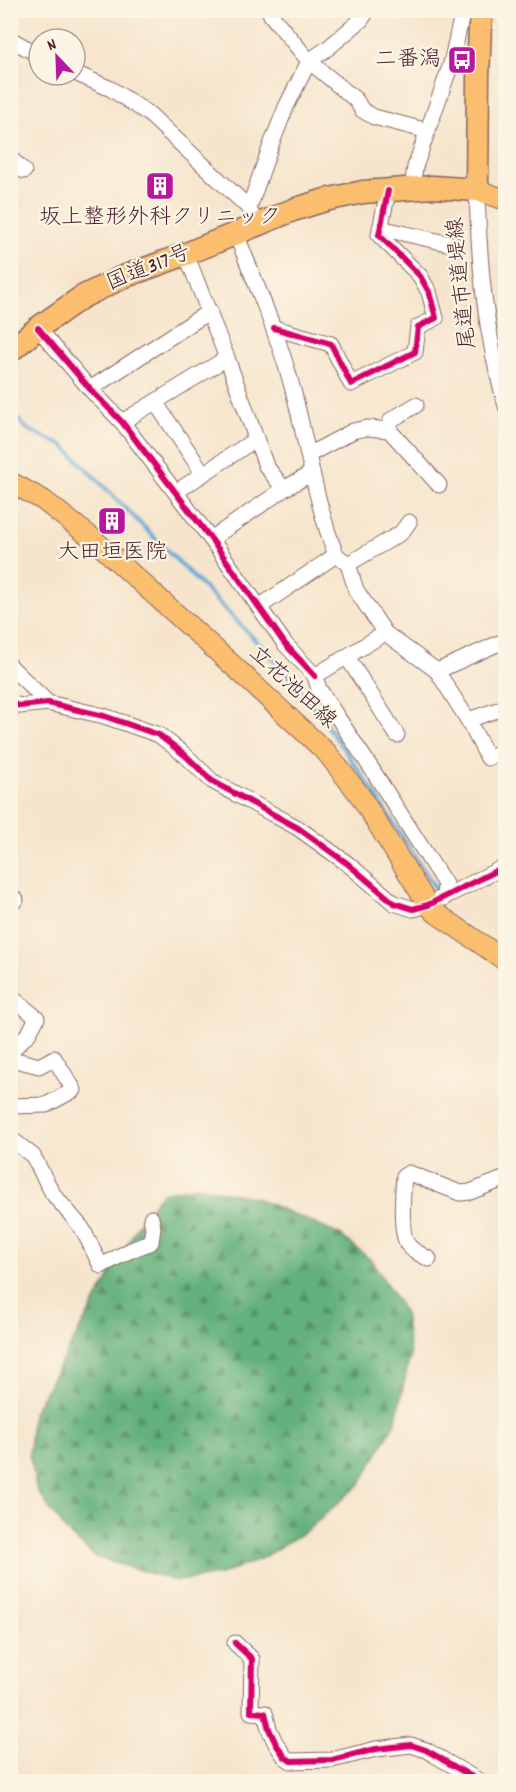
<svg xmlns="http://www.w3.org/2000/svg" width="516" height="1792" viewBox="0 0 516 1792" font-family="Dekko,'Klee One',sans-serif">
	<defs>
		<pattern id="forest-firs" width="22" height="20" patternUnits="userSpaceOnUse" patternTransform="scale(1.5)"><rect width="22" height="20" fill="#63b17b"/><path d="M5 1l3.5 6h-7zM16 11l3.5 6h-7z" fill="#548f65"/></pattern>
	</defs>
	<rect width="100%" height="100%" fill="#fcf5e5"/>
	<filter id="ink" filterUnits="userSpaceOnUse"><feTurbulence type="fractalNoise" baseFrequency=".0167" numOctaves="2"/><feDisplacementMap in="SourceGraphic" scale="12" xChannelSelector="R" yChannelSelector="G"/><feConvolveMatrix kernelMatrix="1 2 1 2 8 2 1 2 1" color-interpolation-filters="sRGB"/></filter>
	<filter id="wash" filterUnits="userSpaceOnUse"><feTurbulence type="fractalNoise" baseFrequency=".008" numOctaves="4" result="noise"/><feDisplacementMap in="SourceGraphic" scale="24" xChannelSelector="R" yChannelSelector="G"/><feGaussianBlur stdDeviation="1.35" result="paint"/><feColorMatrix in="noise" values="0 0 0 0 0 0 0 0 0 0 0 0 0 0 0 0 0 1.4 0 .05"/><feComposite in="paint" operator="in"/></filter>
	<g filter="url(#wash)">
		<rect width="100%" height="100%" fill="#f6e5cc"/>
		<polygon fill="url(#forest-firs)" stroke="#566853" stroke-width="1.5" points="197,1186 256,1198 340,1235 372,1261 404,1312 410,1356 395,1423 361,1483 309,1529 262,1558 220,1575 176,1581 95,1557 66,1531 37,1491 29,1454 32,1415 142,1218 162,1193"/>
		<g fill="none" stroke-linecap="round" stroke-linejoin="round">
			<polyline stroke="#5ea7d6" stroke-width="4" points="10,411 27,429 64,446 280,665 319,714 369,785 435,888"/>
		</g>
	</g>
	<g filter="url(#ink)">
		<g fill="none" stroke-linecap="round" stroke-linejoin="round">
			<g stroke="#866463" stroke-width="17">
				<g id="minor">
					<polyline points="269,10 271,15 309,61 356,100 362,110 374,117 428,131"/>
					<polyline points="10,39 39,55"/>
					<polyline points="75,73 111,89 149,114 249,208"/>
					<polyline points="10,158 24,171"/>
					<polyline points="412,188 415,167 451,64 463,10"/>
					<path d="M477 190C479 265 485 334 506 406"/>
					<polyline points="256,225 249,208 271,145 286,107 309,61 328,48 361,20 368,10"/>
					<polyline points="380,228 455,245"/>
					<path d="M236 234C257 287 280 339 294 394 308 448 316 504 336 555"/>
					<polyline points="186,254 227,358 266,466 284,489"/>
					<polyline points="38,328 90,389 122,422 211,539 285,644 315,676"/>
					<polyline points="274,328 331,344 351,384 415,352 418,327 436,318 429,292 420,276 379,235 388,191"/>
					<polyline points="90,389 210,311"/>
					<polyline points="155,402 203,473"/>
					<polyline points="122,422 227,358"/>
					<polyline points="389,430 391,420 416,405"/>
					<polyline points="308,455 353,431 367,428 389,430 439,485"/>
					<polyline points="176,492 256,439"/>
					<polyline points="211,539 284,489 312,473"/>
					<polyline points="348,564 356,590 385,633 437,671 468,720 488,758 506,749"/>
					<polyline points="259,607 336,555 348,564 401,533 409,522"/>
					<polyline points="385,633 315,676 319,689 373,771 445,884 444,898"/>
					<polyline points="347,657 397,735"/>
					<polyline points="10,666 48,703"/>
					<polyline points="437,671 506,640"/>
					<polyline points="10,703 20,706 48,703 104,716 159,735 185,755 212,781 298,828 348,864 394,903 413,909 428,905 506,866"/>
					<polyline points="468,720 506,707"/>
					<polyline points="10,900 16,900"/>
					<polyline points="10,996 37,1018 29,1033 10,1052"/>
					<polyline points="10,1062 16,1060 39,1066 54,1058 74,1090 46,1105 10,1106"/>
					<polyline points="10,1138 33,1156 53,1194 82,1228 101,1266 129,1251 151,1242 153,1228 151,1218"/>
					<path d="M429 1259C422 1255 414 1252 409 1246 399 1236 403 1190 404 1176L409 1173 460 1193 470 1192 506 1178"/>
					<polyline points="235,1643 252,1659 251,1712 265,1713 269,1729 276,1744 285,1757 291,1761 332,1760 376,1749 411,1745 426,1750 481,1782"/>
				</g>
			</g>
			<g stroke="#866463" stroke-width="22">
				<g id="major">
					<polyline points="477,190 506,200"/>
					<polyline points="10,482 43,500 93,539 239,671 327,753 359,794 428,905 436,913 506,961"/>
				</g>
			</g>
			<g stroke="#866463" stroke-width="25">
				<polyline id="highway" points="10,351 38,328 82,297 123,277 186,254 293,210 325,200 363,192 433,187 477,190 478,78 480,25 482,10"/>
			</g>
			<use href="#minor" stroke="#fff" stroke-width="15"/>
			<use href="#major" stroke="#fabe6e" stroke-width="20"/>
			<use href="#highway" stroke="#fabe6e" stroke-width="22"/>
			<g stroke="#fcf5e5" stroke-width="10">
				<g id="cycleway">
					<polyline points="38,328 90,389 122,422 211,539 285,644 315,676"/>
					<polyline points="274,328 331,344 351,384 415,352 418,327 436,318 429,292 420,276 379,235 388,191"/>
					<polyline points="10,703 20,706 48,703 104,716 159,735 185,755 212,781 298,828 348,864 394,903 413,909 428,905 506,866"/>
					<polyline points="235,1643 252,1659 251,1712 265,1713 269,1729 276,1744 285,1757 291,1761 332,1760 376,1749 411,1745 426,1750 481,1782"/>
				</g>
			</g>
			<use href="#cycleway" stroke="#d6006c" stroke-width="6"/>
		</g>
	</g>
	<defs>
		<g id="bus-square" transform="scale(1.5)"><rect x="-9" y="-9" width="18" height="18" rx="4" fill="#b5179e" stroke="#fcf5e5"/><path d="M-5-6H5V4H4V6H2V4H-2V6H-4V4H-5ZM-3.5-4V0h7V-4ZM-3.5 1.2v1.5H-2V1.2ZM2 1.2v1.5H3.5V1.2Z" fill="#fff"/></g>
		<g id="building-square" transform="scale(1.5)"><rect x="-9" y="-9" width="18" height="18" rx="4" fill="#b5179e" stroke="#fcf5e5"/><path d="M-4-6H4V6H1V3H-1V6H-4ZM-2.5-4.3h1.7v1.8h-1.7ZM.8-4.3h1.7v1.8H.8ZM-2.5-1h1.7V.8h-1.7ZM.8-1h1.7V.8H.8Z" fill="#fff"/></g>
	</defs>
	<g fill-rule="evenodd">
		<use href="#bus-square" x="462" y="60"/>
		<use href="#building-square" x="160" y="186"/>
		<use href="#building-square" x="112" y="521"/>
	</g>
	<g text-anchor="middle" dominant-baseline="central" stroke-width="4.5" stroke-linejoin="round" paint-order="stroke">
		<g font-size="22" fill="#4a1f2b" stroke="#fcf5e5">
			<text x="441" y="60" text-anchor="end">二番潟</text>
			<text x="160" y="218">坂上整形外科クリニック</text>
			<text x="112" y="553">大田垣医院</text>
		</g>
		<g font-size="22" fill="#4a1f2b" stroke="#fcf5e5">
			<text transform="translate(149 269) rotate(-22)">国道317号</text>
			<text transform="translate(463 283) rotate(-96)">尾道市道堤線</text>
			<text transform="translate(292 688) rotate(43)">立花池田線</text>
		</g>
	</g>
	<rect width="516" height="1792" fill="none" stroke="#fcf5e5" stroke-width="36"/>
	<g transform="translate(57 57) rotate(337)"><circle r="28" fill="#fcf5e5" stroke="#b59f9b" stroke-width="1.5"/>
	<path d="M0-4.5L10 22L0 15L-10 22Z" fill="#b5179e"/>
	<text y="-9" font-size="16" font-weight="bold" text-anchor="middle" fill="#4a1f2b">N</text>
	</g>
</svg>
